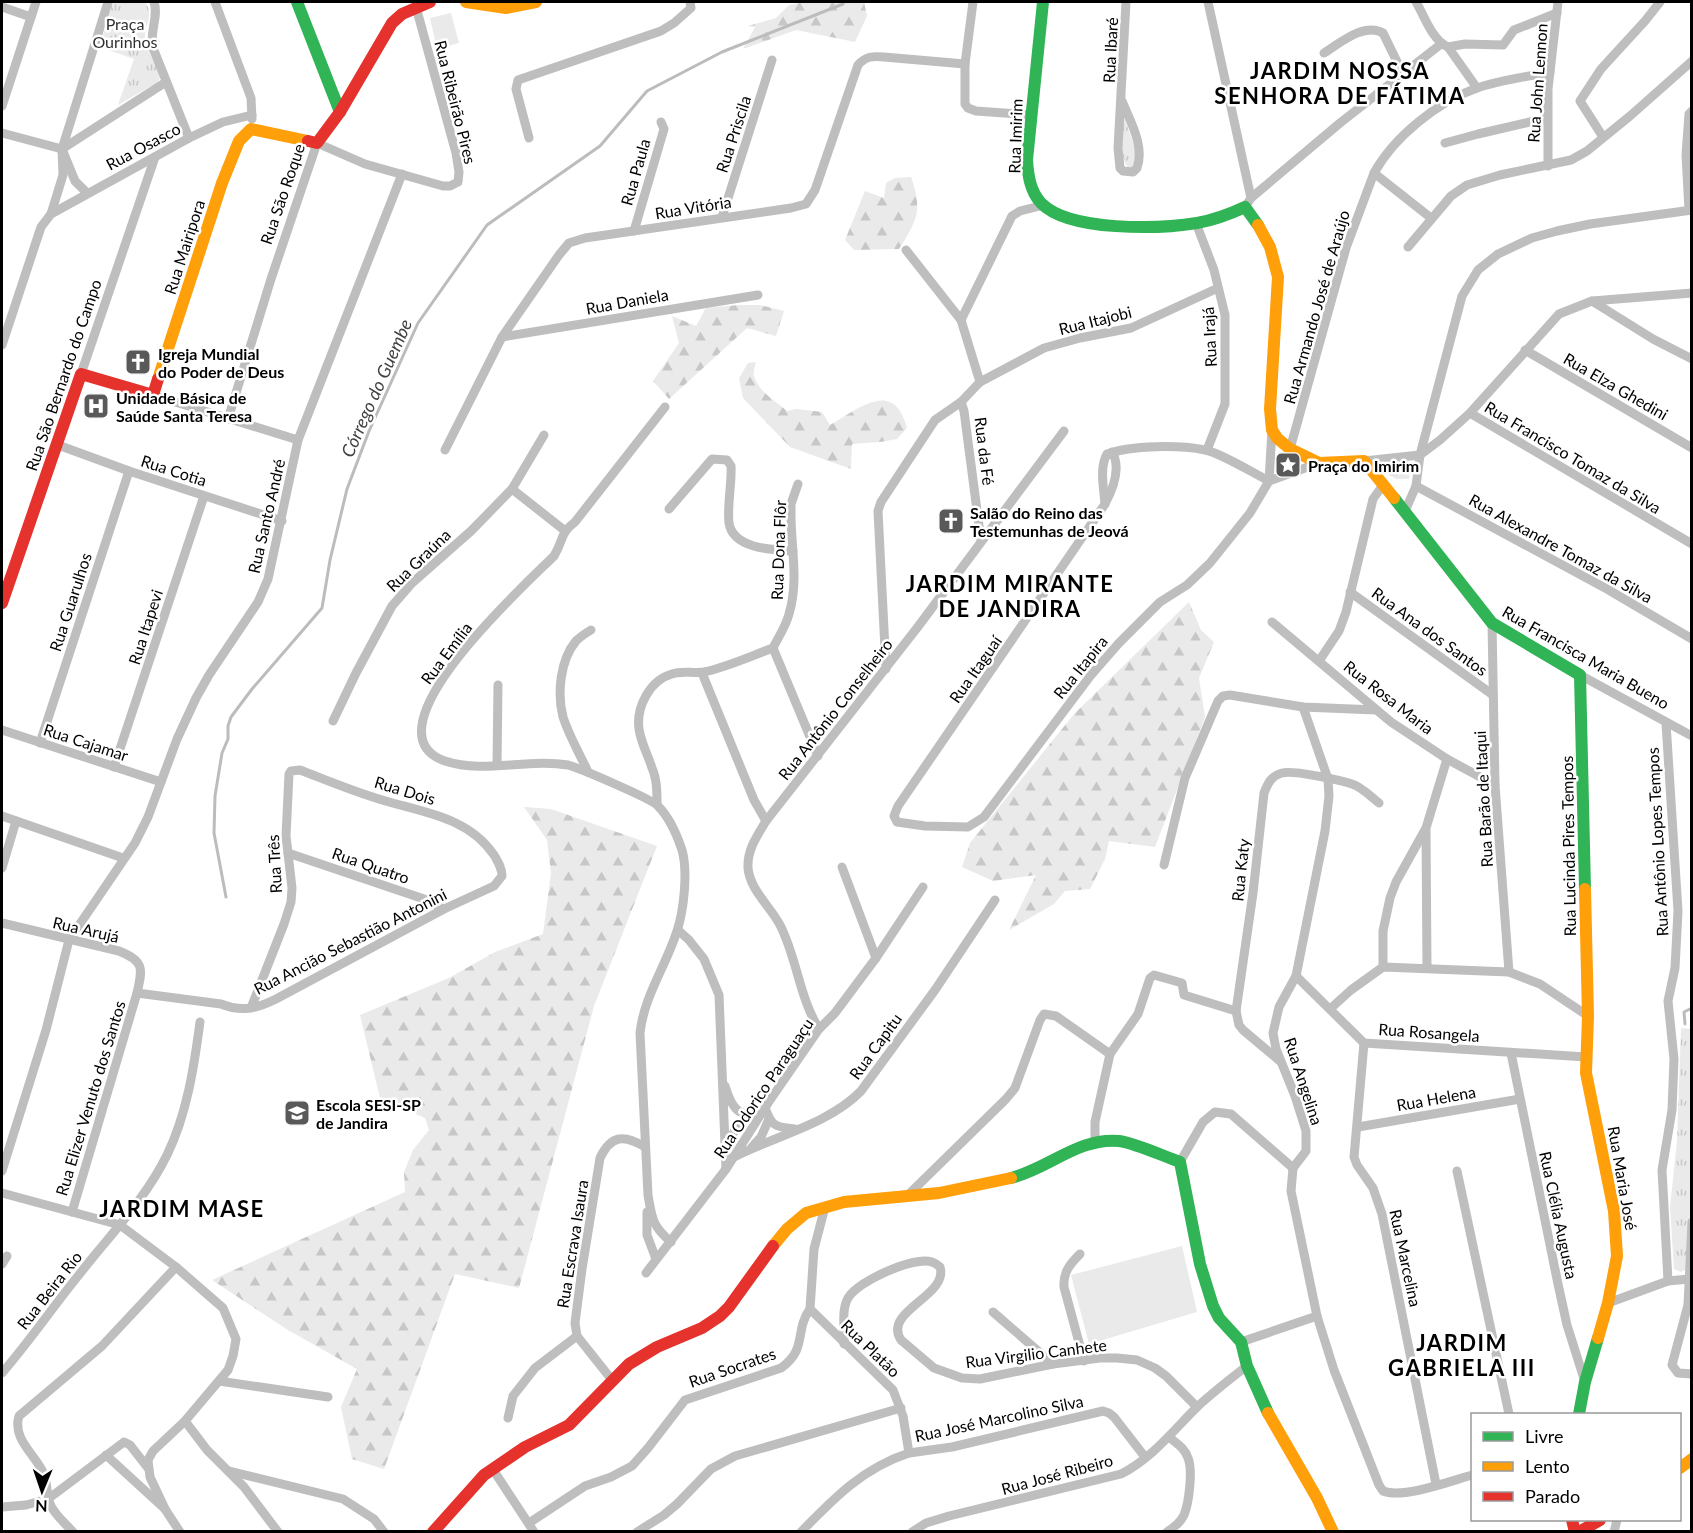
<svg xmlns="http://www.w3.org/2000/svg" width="1693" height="1533" viewBox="0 0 1693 1533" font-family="Lato,sans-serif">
	<defs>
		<pattern id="grass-tufts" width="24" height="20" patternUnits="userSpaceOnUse" patternTransform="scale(1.5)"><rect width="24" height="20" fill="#eaeaea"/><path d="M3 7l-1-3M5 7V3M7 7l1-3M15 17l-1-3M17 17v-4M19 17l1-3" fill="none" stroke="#c7c7c7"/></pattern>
		<pattern id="forest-firs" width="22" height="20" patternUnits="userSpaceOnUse" patternTransform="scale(1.5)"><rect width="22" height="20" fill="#eaeaea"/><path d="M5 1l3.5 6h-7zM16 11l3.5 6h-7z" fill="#c7c7c7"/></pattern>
	</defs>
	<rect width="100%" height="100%" fill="#fff"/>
	<g fill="url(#grass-tufts)">
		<path d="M112 2H145C155 16 144 25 145 38 146 52 158 64 160 78L158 82 118 105 134 59 100 47Z"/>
		<path d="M1124 116 1136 152 1135 166 1129 168C1118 159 1124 130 1124 116Z"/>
		<polygon points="1411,463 1409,479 1396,479 1383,471 1385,467"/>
		<polygon points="1681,1028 1691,1029 1692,1175 1687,1269 1681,1272 1674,1269 1670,1207 1677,1141"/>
	</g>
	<g fill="url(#forest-firs)">
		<polygon points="805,2 864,2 867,16 855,42 796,30 743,49 755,27 748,26 776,18 789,5"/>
		<path d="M911 177C923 210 917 221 899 249L854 250 845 240 865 191 884 198 886 183 895 178Z"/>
		<polygon points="738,305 760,305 784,311 776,336 747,328 669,399 653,381 679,343 672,316 696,326 706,308"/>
		<path d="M756 362C755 366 753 372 754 376 758 391 776 402 787 411L797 409 822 412 830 425C859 408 894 378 907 428L897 439 880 442 852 444 851 469 790 447 743 398 739 378 748 363Z"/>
		<polygon points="1189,602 1201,630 1214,642 1199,678 1205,717 1155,847 1109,841 1105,859 1090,889 1065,891 1054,904 1009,930 1036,875 993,881 962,867 970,843 1074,714"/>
		<polygon points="524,807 551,809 657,846 594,1006 519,1288 455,1274 384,1469 352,1459 341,1407 357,1369 288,1330 212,1280 405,1192 404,1172 413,1150 429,1130 425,1118 380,1098 360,1015 449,978 495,952 543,934 551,873 547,840"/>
	</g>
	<g fill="#eaeaea">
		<polygon points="451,13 459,43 437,49 430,18"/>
		<polygon points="1182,1246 1197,1312 1089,1344 1071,1275"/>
	</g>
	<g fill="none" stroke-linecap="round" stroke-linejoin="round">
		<g stroke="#bcbcbc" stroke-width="3">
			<polyline points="226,897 214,833 215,796 222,753 228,739 228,726 231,717 252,689 322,608 330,560 347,489 369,431 418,323 487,225 600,146 647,91 722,52 843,4"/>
			<polyline points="1685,1024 1684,1012 1692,1008"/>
		</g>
		<g stroke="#bebebe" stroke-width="9">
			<path d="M154 2C159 17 149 32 153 48L189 138"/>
			<polyline points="215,2 251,98 252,119"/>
			<polyline points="973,2 965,64 965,104 968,108 976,111 1031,115"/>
			<polyline points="1208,2 1251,198"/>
			<path d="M1416 2C1425 17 1432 40 1448 47L1477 88"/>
			<polyline points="2,7 31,17"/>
			<polyline points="1448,47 1465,44 1503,45 1514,30 1557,13"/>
			<path d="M1324 53C1340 43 1364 22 1383 33L1403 74"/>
			<path d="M1122 101C1130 121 1145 146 1137 168L1133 172 1123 171 1120 168 1118 148 1126 2"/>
			<polyline points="2,106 36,2"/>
			<polyline points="2,133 62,149"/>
			<polyline points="1603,137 1580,101 1601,69 1645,21 1660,2"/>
			<polyline points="529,138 516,89 518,80 661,31 674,23 691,8 690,2"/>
			<polyline points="1445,143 1478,134 1547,118"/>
			<polyline points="1548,166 1548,89 1558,2"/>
			<path d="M1374 173C1394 137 1437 102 1477 88 1500 80 1526 77 1550 72"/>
			<polyline points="87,193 75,181 62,149 166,82"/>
			<polyline points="1245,207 1251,198 1340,123 1441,44"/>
			<polyline points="1689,210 1686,155 1689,114 1692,111"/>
			<polyline points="51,214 63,175 62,149 108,2"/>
			<polyline points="722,217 772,60"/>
			<polyline points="1196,223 1214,270 1225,315 1225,404 1207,450"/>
			<polyline points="634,231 664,129 661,122"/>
			<polyline points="1408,247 1451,196 1467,185 1500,175 1571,160 1587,151 1630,116 1692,61"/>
			<polyline points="906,250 961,320 980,382"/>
			<polyline points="1592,301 1653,339 1692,359"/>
			<polyline points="961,320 1012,216 1020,211 1044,205"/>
			<polyline points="502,337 758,295"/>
			<polyline points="2,345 41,227 51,214 189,138 223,122 252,115"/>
			<polyline points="1525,350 1692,448"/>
			<polyline points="81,374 155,157"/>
			<polyline points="153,395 298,440"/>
			<polyline points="961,402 964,411 981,541"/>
			<path d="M665 407 575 522C559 534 564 540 554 556 527 583 361 732 445 761 484 774 528 758 568 765 579 768 652 799 658 806 670 818 677 835 682 850 688 871 684 910 677 931 666 966 644 996 640 1033L648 1195C652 1218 652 1226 671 1242"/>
			<polyline points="1470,413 1692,544"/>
			<polyline points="228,419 271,279 317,143 365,164 443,186 450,186 458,182 459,172 456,153 416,7"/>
			<polyline points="58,445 129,471 282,521"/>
			<polyline points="1290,449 1346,248 1374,173 1431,218"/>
			<path d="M445 450 502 337 559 255 569 243 585 238 791 208 806 204 815 190 858 65C866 56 873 56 884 57L965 64"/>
			<path d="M1112 452C1121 467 1113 489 1105 504L898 806 894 816 897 822 925 826 968 827 984 817 1091 675 1119 643 1160 602 1187 585 1210 563 1250 513 1269 481 1272 430"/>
			<polyline points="1364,461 1420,455 1440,440 1470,413 1559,314 1592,301 1692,293"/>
			<polyline points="1269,481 1319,463"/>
			<polyline points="1416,486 1607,589 1692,639"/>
			<polyline points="512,489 564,530"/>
			<path d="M1105 504C1104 489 1099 468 1107 454 1132 445 1179 445 1205 450 1221 453 1253 473 1269 481"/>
			<path d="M669 509 712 459 727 460 731 466C732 484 727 504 729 523 733 549 773 550 793 551"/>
			<polyline points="1405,511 1416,486 1420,455 1462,296 1478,270 1498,254 1532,238 1557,231 1590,224 1692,210"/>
			<polyline points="1350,592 1493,695"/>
			<polyline points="1272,622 1391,722 1447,759 1495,785"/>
			<polyline points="1492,623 1495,785 1509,972"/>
			<polyline points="773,648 818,756"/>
			<polyline points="1319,661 1339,631 1346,612 1373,499 1383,485"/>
			<polyline points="886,669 878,511 881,502 935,420 961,402 980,382 1044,348 1080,338 1131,328 1218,288"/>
			<polyline points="702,673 754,800 766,821"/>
			<polyline points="1580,675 1692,736"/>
			<polyline points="333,721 356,673 392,606 412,583 471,531 512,489 544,435"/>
			<polyline points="1666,723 1678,911 1675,968 1668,1001 1674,1059 1672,1110 1662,1170 1668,1281"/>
			<polyline points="2,730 161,782"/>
			<polyline points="40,743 129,471"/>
			<polyline points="497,764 498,685"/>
			<polyline points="114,767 204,496"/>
			<path d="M588 772C580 754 569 736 563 717 557 694 560 660 576 641 580 637 586 633 591 630"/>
			<path d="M657 804C657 792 657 779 652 768 648 755 641 743 639 729 636 707 650 680 672 674 683 670 693 674 704 672 727 667 751 656 773 648 779 636 786 626 789 614 799 581 791 548 791 515V504L798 484"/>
			<polyline points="2,816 123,858"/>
			<polyline points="1426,830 1427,968"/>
			<polyline points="288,853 427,900 444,909"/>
			<polyline points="1164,865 1185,778 1218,701 1223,696 1230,695 1303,707 1376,710"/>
			<polyline points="842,867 876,958"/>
			<polyline points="2,868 16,821"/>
			<path d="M2 923 119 951C144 961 143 968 137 993L221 1004C241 1012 256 1009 276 999L444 909 494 886 502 876C502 868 498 862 494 855 468 816 420 812 379 799 352 791 326 780 300 770L291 771 289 774 286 836 292 888 291 902 284 924 251 1008"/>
			<polyline points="678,930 689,940 704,959 719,995 726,1169"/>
			<polyline points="1383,967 1383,931 1390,898 1396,882 1426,828 1447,759"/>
			<polyline points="1296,976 1364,1043 1586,1057"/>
			<polyline points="1330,1009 1351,990 1383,967 1509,972 1540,984 1588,1016"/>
			<path d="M819 1029C799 997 797 958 780 925 770 906 750 890 748 868 747 850 757 836 766 821L917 628 1064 431"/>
			<polyline points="1364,1043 1354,1157 1357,1165 1373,1188 1382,1214 1436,1484"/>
			<polyline points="1511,1053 1558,1284 1567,1325 1585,1382"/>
			<polyline points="1110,1054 1138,1014 1150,978 1154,975 1182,983 1184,995 1236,1011"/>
			<path d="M1281 1062 1243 1030 1239 1025 1236 1011 1253 893 1264 793C1268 783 1271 776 1282 773 1293 770 1340 780 1352 784 1362 787 1371 797 1379 803"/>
			<path d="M725 1086C732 1109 741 1123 765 1107 771 1126 775 1127 795 1129"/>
			<polyline points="1358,1127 1520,1099"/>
			<polyline points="727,1146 736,1128 753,1113"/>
			<polyline points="752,1147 761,1137 769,1119"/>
			<path d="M734 1157C775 1136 829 1124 861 1091L935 990 995 900"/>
			<polyline points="1180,1162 1203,1122 1215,1112 1231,1114 1293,1168 1306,1151 1306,1131 1295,1096 1276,1049 1273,1033 1279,1007 1296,976 1325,831 1329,796 1328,779 1303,707"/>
			<path d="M1293 1168 1291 1191 1317 1316 1334 1370 1379 1485 1383 1491C1403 1499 1451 1481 1472 1475"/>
			<polyline points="2,1171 46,1030 69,940 135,843 148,817 177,739 196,698 209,675 258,602 268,579 298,440 402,174"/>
			<polyline points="1457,1171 1509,1414"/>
			<polyline points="2,1193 120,1225 176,1267 223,1308 236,1339 233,1356 228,1370 185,1421 153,1451 148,1460 150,1477 165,1509"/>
			<polyline points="906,1197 1006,1099 1015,1088 1040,1020 1044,1014 1056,1016 1110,1054 1095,1122 1095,1142"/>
			<polyline points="72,1212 137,993"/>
			<polyline points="647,1212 647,1235 656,1259"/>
			<polyline points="1692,1222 1688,1305 1672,1365 1678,1373 1692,1374"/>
			<path d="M1080 1254C1070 1264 1063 1272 1064 1287L1084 1361"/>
			<polyline points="2,1264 7,1256"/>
			<polyline points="646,1273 726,1169 768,1103 819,1029 835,1013 876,958 923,887"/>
			<polyline points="1608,1303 1668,1281 1689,1279"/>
			<polyline points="993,1312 1053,1364"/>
			<polyline points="1241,1342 1317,1316"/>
			<path d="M844 1344C845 1330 841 1310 848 1298 858 1281 914 1256 932 1262 935 1263 938 1265 940 1267 949 1296 882 1311 901 1340L934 1368 962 1378 980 1379 1053 1364 1100 1358H1117L1137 1360 1155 1368 1166 1376 1197 1407"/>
			<path d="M2 1373C29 1342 52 1308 78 1276 109 1236 145 1200 167 1155 187 1114 194 1067 200 1022"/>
			<path d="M612 1380 577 1336 575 1323 582 1269 600 1158C611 1135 624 1134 645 1147"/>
			<polyline points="219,1381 328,1397"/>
			<polyline points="508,1418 513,1396 535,1368 577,1336"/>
			<polyline points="185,1421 207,1450 244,1487 278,1532"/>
			<polyline points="909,1453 952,1447 1103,1411 1109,1413 1114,1417 1145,1457"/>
			<polyline points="106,1455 165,1509 180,1532"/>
			<polyline points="492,1468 534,1532"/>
			<polyline points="229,1471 343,1499 374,1519 384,1532"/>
			<polyline points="2,1507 26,1505 48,1499 124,1442 130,1445 148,1468"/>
			<path d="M529 1523 585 1486 611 1477 632 1466 648 1448 685 1400 781 1368C808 1349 794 1331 810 1309"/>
			<path d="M73 1532C66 1524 56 1516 51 1506 46 1497 48 1485 44 1474 35 1454 12 1439 19 1416L102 1346 176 1267"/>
			<polyline points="637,1532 664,1515 677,1504 711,1469 735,1456 901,1408"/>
			<path d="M801 1532C834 1498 863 1468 909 1453L903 1416 893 1390 810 1309 814 1249 825 1207"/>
			<path d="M912 1532 926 1523 949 1516 1121 1474C1151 1459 1173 1431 1196 1408 1212 1393 1230 1379 1247 1366"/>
			<path d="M1167 1532C1174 1527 1180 1523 1184 1515 1189 1503 1193 1470 1188 1458 1185 1448 1176 1443 1169 1437"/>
			<polyline points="1614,1532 1617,1520"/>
		</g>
		<g stroke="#30b455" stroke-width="12">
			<polyline points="297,2 340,112"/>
			<path d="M1043 2 1027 160C1028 175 1030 191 1041 203 1069 232 1160 229 1197 223 1214 220 1230 214 1245 207L1258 225"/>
			<polyline points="1394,498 1492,623 1580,675 1585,889"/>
			<path d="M1011 1178C1048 1169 1079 1137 1119 1141 1135 1143 1163 1156 1180 1162L1200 1264 1213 1306 1219 1318 1241 1342 1247 1366 1268 1413"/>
			<polyline points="1579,1414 1585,1382 1598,1338"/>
		</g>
		<g stroke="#ff9f0a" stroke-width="12">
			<polyline points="466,2 506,8 536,2"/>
			<polyline points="1258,225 1270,247 1278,277 1270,409 1272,430 1277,438 1290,449 1319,463 1364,461 1394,498"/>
			<polyline points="158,379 222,183 239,141 251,129 308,141"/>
			<polyline points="1585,889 1588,1016 1586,1073 1614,1211 1617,1256 1608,1303 1598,1338"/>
			<polyline points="773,1246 787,1229 806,1213 844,1202 939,1193 1011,1178"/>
			<polyline points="1268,1413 1317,1498 1333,1532"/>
			<polyline points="1680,1468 1692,1459"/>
		</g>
		<g stroke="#e5322d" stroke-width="12">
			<polyline points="308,141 317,143 340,112 392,23 402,14 430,2"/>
			<polyline points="2,603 81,374 153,395 158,379"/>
			<polyline points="1572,1520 1575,1532"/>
			<polyline points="433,1532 484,1475 525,1447 569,1425 629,1364 657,1347 702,1328 720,1316 729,1307 773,1246"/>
			<polyline points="1579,1532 1600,1520"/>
		</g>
	</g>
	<defs>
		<g id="church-square" transform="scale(1.35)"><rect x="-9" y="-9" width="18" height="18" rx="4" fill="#595959" stroke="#fff"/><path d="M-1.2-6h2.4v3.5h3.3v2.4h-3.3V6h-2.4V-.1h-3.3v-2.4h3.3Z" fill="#fff"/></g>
		<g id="hospital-square" transform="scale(1.35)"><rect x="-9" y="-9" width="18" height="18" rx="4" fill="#595959" stroke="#fff"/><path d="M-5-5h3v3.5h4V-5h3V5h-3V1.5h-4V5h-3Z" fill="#fff"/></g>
		<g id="sight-square" transform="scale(1.35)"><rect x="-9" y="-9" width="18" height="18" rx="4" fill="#595959" stroke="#fff"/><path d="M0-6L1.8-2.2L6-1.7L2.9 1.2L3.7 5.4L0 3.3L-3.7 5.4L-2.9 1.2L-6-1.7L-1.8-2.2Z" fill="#fff"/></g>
		<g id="school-square" transform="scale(1.35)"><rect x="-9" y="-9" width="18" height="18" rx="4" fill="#595959" stroke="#fff"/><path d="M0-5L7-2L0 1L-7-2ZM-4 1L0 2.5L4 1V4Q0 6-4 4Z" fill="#fff"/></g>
	</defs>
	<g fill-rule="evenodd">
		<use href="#church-square" x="138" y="362"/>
		<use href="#hospital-square" x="96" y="406"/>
		<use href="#sight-square" x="1288" y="465"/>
		<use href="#church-square" x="951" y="521"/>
		<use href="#school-square" x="297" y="1113"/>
	</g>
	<g text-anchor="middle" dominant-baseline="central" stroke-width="5" stroke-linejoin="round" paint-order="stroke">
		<g font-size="16" fill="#303030" stroke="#fff">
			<text x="125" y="23">Praça<tspan x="125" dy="18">Ourinhos</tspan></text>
		</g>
		<g font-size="16" fill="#000" stroke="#fff">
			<text transform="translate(1110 50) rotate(-87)">Rua Ibaré</text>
			<text transform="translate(1537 83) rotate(-86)">Rua John Lennon</text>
			<text transform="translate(456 102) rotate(76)">Rua Ribeirão Pires</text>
			<text transform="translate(733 134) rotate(-72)">Rua Priscila</text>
			<text transform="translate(1015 136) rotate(-88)">Rua Imirim</text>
			<text transform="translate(143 146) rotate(-28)">Rua Osasco</text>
			<text transform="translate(635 172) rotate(-74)">Rua Paula</text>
			<text transform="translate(282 194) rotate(-71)">Rua São Roque</text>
			<text transform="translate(693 207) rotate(-9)">Rua Vitória</text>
			<text transform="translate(184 247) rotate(-72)">Rua Mairipora</text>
			<text transform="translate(627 301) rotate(-10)">Rua Daniela</text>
			<text transform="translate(1316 307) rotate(-74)">Rua Armando José de Araújo</text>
			<text transform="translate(1095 320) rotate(-14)">Rua Itajobi</text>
			<text transform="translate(1209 337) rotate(-93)">Rua Irajá</text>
			<text transform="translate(63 375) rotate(-71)">Rua São Bernardo do Campo</text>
			<text transform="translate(1616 386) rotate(30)">Rua Elza Ghedini</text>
			<text transform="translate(985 451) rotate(83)">Rua da Fé</text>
			<text transform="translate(1573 457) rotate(31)">Rua Francisco Tomaz da Silva</text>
			<text transform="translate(174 470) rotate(18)">Rua Cotia</text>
			<text transform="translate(266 516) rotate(-77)">Rua Santo André</text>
			<text transform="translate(1561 548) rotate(29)">Rua Alexandre Tomaz da Silva</text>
			<text transform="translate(778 550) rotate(-88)">Rua Dona Flôr</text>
			<text transform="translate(418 560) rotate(-44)">Rua Graúna</text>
			<text transform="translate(70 602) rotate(-72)">Rua Guarulhos</text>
			<text transform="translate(145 627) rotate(-72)">Rua Itapevi</text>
			<text transform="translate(1430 631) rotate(36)">Rua Ana dos Santos</text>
			<text transform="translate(446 653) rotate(-53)">Rua Emília</text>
			<text transform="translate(1586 657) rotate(30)">Rua Francisca Maria Bueno</text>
			<text transform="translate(1080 667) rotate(-51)">Rua Itapira</text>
			<text transform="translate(975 669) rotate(-55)">Rua Itaguaí</text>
			<text transform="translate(1389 697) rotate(38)">Rua Rosa Maria</text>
			<text transform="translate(835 709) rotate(-52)">Rua Antônio Conselheiro</text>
			<text transform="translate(86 742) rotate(18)">Rua Cajamar</text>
			<text transform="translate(405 790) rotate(17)">Rua Dois</text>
			<text transform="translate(1483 799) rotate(-93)">Rua Barão de Itaqui</text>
			<text transform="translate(1657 842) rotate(-93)">Rua Antônio Lopes Tempos</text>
			<text transform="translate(1568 846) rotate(-91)">Rua Lucinda Pires Tempos</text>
			<text transform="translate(274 864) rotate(-93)">Rua Três</text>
			<text transform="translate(371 865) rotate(19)">Rua Quatro</text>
			<text transform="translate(1240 870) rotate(-84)">Rua Katy</text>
			<text transform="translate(86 929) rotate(13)">Rua Arujá</text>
			<text transform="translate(350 941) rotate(-27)">Rua Ancião Sebastião Antonini</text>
			<text transform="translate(1429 1032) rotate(4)">Rua Rosangela</text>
			<text transform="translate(875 1046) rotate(-54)">Rua Capitu</text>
			<text transform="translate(1304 1081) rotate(72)">Rua Angelina</text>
			<text transform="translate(763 1088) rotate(-56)">Rua Odorico Paraguaçu</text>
			<text transform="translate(90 1098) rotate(-73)">Rua Elizer Venuto dos Santos</text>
			<text transform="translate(1436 1098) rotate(-10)">Rua Helena</text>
			<text transform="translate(1623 1178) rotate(80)">Rua Maria José</text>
			<text transform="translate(1559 1215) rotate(78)">Rua Clélia Augusta</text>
			<text transform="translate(572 1244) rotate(-81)">Rua Escrava Isaura</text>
			<text transform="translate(1406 1258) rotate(78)">Rua Marcelina</text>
			<text transform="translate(49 1290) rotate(-52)">Rua Beira Rio</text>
			<text transform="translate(871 1348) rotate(44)">Rua Platão</text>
			<text transform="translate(1036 1353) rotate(-7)">Rua Virgilio Canhete</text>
			<text transform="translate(732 1367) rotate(-19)">Rua Socrates</text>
			<text transform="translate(999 1418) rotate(-12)">Rua José Marcolino Silva</text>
			<text transform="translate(1057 1474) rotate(-15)">Rua José Ribeiro</text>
		</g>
		<g font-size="16" font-weight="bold" fill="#000" stroke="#fff" text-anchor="start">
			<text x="158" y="353">Igreja Mundial<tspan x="158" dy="18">do Poder de Deus</tspan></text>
			<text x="116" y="397">Unidade Básica de<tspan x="116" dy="18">Saúde Santa Teresa</tspan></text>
			<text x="1308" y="465">Praça do Imirim</text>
			<text x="970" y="512">Salão do Reino das<tspan x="970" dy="18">Testemunhas de Jeová</tspan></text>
			<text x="316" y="1104">Escola SESI-SP<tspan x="316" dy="18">de Jandira</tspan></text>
		</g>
		<g font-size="18" font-style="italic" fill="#414141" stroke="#fff">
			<text transform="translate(376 388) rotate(-66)">Córrego do Guembe</text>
		</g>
		<g font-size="22" font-weight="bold" letter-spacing="1.5" fill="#000" stroke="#fff">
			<text x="1340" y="70">JARDIM NOSSA<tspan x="1340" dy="25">SENHORA DE FÁTIMA</tspan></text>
			<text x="1010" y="583">JARDIM MIRANTE<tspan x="1010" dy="25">DE JANDIRA</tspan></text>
			<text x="182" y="1208">JARDIM MASE</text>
			<text x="1462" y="1342">JARDIM<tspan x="1462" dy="25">GABRIELA III</tspan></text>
		</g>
	</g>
	<rect width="1693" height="1533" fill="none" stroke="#000000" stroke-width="6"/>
	<rect x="1471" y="1413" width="210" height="108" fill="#ffffff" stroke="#999999" stroke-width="1.5"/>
	<rect x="1483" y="1432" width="30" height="9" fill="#30b455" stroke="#999999" stroke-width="1.5"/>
	<text x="1525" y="1443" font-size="18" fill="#000000">Livre</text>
	<rect x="1483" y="1462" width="30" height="9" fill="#ff9f0a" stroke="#999999" stroke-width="1.5"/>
	<text x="1525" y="1473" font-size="18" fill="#000000">Lento</text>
	<rect x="1483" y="1492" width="30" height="9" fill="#e5322d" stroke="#999999" stroke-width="1.5"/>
	<text x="1525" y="1503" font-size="18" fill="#000000">Parado</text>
	<g transform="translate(42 1491) rotate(182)" stroke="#ffffff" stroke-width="4.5" paint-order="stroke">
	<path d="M0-4.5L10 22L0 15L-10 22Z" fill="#000000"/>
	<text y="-9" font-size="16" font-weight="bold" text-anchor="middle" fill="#000000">N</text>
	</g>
</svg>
